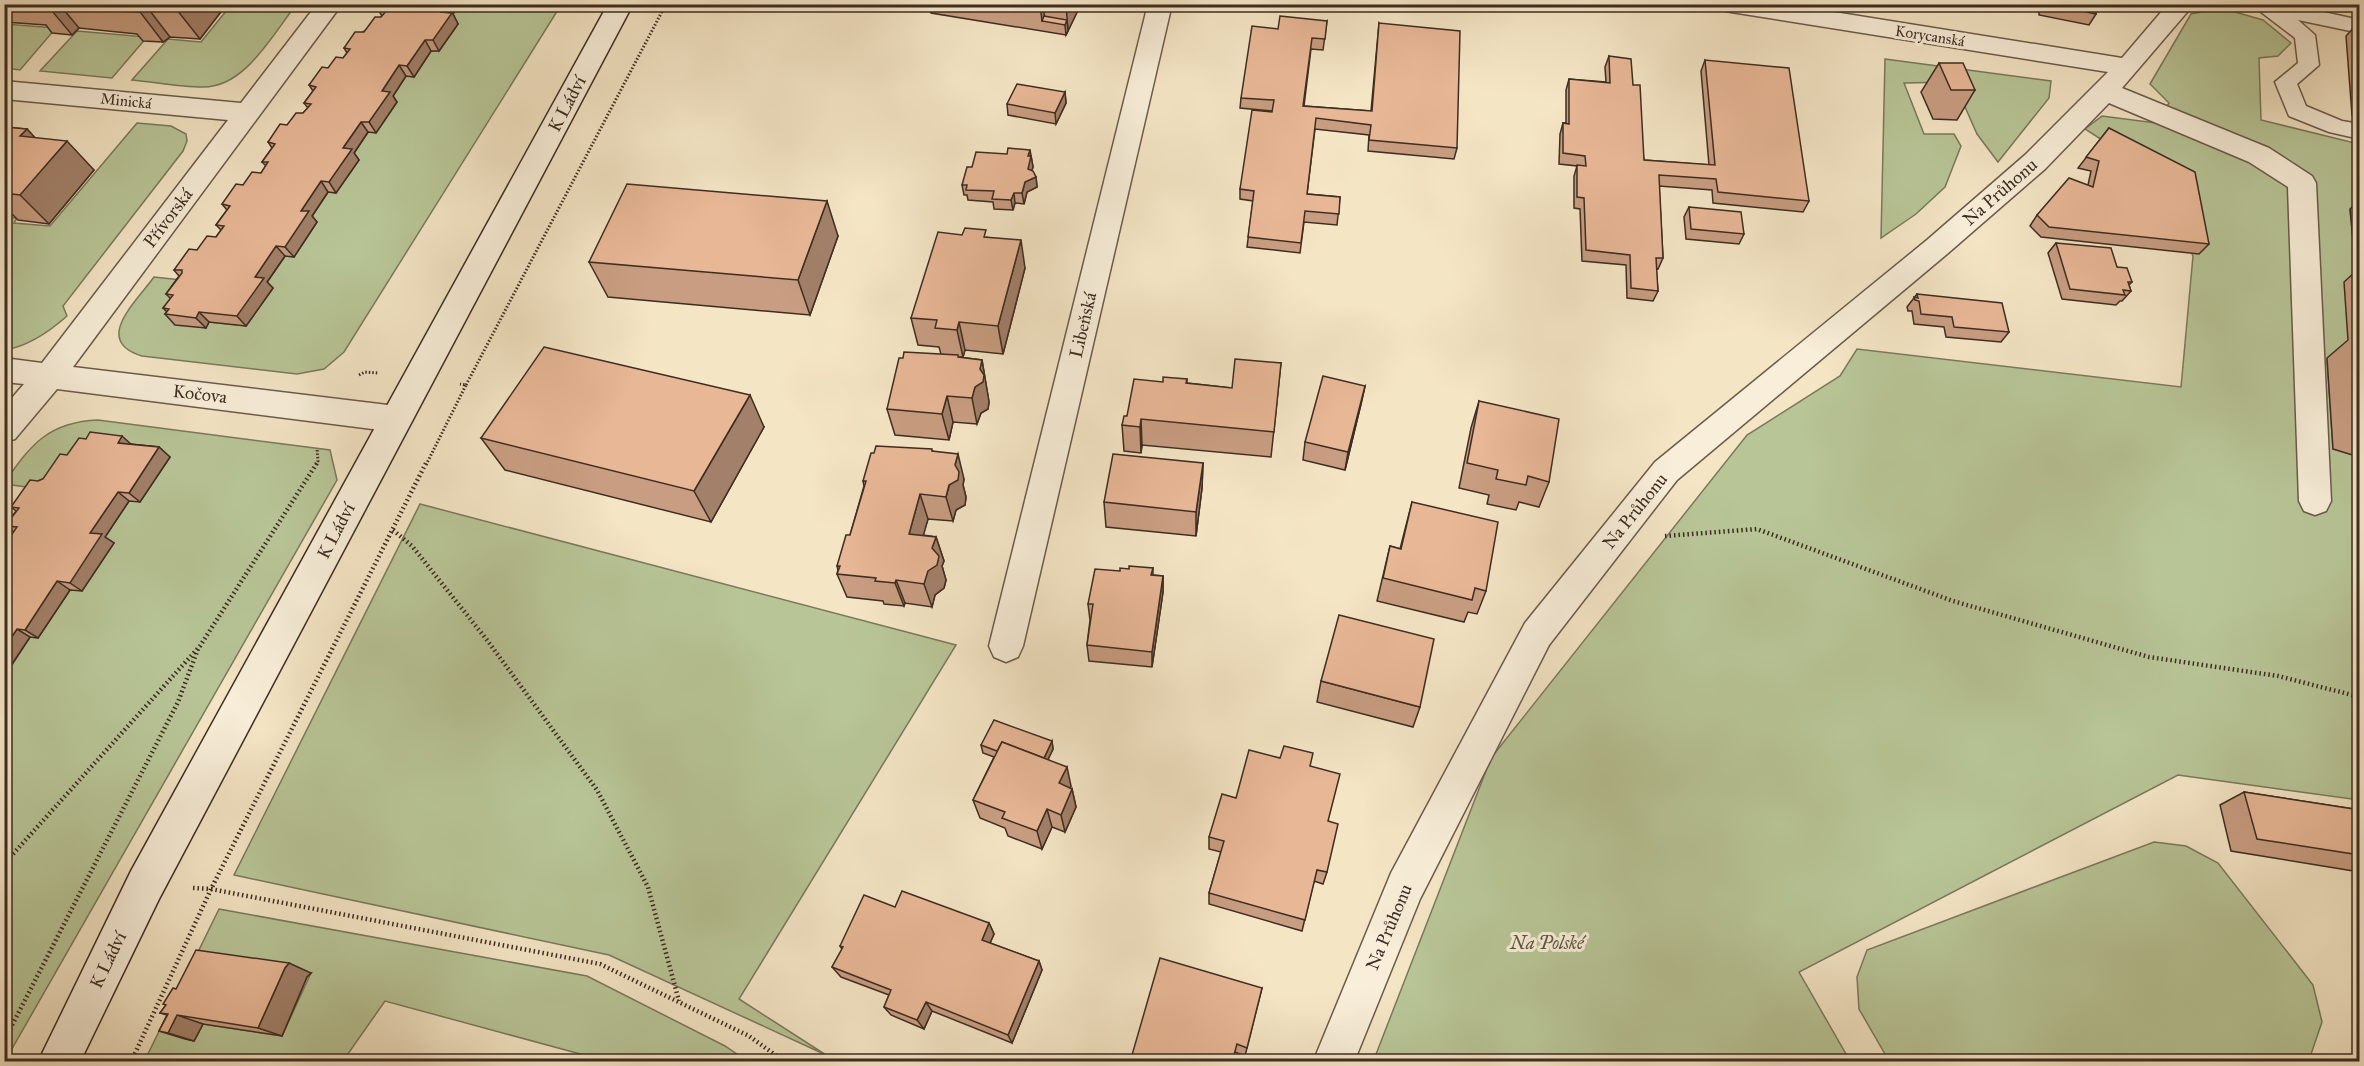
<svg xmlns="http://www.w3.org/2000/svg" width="2364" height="1066" viewBox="0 0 2364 1066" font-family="'IM FELL Great Primer',serif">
	<rect width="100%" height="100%" fill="#f4e5c5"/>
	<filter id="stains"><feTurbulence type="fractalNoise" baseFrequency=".00333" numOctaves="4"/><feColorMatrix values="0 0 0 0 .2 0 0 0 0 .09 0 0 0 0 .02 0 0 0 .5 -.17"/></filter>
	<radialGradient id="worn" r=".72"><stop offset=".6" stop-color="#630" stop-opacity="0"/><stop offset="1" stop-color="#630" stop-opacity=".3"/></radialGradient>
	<g fill="#b8c597" stroke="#7a795c" stroke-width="1.5" fill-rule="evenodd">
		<path d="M231 5H296C272 35 245 88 202 87 179 87 155 82 132 80L168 39 201 42Z"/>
		<path d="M459 5H561L344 352 324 369 297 374 142 356C92 341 136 302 154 277L191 281 205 328 209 322 246 326 272 289 264 287 285 256 294 257 309 221 328 192 336 193 350 159 406 76 414 77 431 51H439L458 24 447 23Z"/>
		<polygon points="2221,8 2263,20 2291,43 2278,56 2259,58 2261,120 2359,144 2359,212 2350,210 2358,286 2350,364 2327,359 2333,449 2356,456 2359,488 2359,800 2178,775 1799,972 1850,1061 1373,1062 1491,758 1747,435 1840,376 1857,349 2181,387 2193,256 2158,176 2085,129 2102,116 2156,123 2169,103 2150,84 2191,14"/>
		<polygon points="4,24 56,28 20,70 5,68"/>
		<polygon points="77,31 147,37 112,78 40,71"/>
		<polygon points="1885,59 2051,81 2049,98 1998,162 1977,134 1954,82 1904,83 1924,134 1954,134 1961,146 1945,187 1916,214 1881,238"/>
		<path d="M137 123 171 126 186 134 187 141 183 151 63 306 67 316C49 332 29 346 5 350V217L17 218 14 223 50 226Z"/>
		<path d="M98 420 330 450 337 480 5 1061V676L30 637 38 638 129 501 5 484V482C31 444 49 422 98 420Z"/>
		<polygon points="420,504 956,645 739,999 826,1055 609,955 234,875"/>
		<polygon points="2154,842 2186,846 2218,863 2313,985 2322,1022 2309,1060 2304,1062 1889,1061 1859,1009 1857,977 1867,950"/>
		<path d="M219 909 587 976 725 1046 747 1061H606L385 1001 343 1061 145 1060ZM311 973 282 1036 203 1024 194 1041 186 1039 188 1017Z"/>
	</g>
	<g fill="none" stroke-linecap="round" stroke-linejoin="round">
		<g stroke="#6b5b4b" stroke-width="3">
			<polygon id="lane" points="2260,4 2287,4 2360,20 2360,33 2298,20 2315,35 2319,65 2297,84 2306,106 2342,121 2360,124 2360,139 2329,132 2289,116 2275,82 2298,63 2295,38 2261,12 2258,7"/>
		</g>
		<g stroke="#6b5b4b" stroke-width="3">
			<g id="street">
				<polygon points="317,4 342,4 73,367 396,406 407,410 412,419 407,428 396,432 57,389 15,439 4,442 4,407 24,384 4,382 4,358 42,363 228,120 4,99 4,81 241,103"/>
				<polygon points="1148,4 1172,4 1023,646 1018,657 1006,662 994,657 989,646"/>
				<polygon points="1719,4 1784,4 2122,58 2168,4 2194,4 2122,88 2269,148 2312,176 2316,183 2331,501 2326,511 2315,515 2304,511 2299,501 2288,187 2249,162 2109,103 2045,169 1947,254 1677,480 1549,645 1420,899 1354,1062 1313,1062 1391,873 1525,623 1655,462 1927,240 2025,155 2108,72 1731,12 1722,10"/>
			</g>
		</g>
		<g stroke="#3d2d22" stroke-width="3">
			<polygon id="secondary" points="608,4 633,4 159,899 80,1062 38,1062 131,871"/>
		</g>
		<g stroke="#3d2d22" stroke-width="3" stroke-dasharray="1.5 2" stroke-linecap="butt">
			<polyline points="359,375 365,372 378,373"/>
			<polyline points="466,385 666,4"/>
			<polyline points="316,465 318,461 317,448"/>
			<polyline points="426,465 466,385 460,384"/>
		</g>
		<g stroke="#3d2d22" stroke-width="4.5" stroke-dasharray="1.5 3" stroke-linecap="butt">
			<polyline points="393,530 412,546 487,640 597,790 648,887 679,1001"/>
			<polyline points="1665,536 1757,529 1953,601 2149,657 2278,676 2360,697"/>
			<polyline points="4,864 200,646 317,463"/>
			<polyline points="193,888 211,889 600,964 749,1036 785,1062"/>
			<polyline points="4,1041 178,702 198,649"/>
			<polyline points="131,1062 211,889 426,463"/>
		</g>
		<use href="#lane" fill="#f8eed9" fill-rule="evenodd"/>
		<use href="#street" fill="#f8eed9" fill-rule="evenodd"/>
		<use href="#secondary" fill="#f8eed9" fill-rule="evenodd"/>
	</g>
	<g fill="#c89d81" stroke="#3d2d22" stroke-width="1.5">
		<polygon points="4,4 227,4 200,39 170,37 163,42 143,41 137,34 79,28 72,35 52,33 46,25 4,22"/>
		<polygon points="379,4 459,4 453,14 458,24 439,51 431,51 414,77 406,76 393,96 397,102 376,133 368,132 354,153 359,160 336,193 328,192 312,216 317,222 294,257 285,256 267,282 273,288 246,326 209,322 206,328 175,325 165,314 167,312 163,308 171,299 166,294 179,276 174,270 197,250 216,237 221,230 216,225 227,210 222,204 243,185 261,173 266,166 262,162 272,148 268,142 287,125 303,113 308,108 304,103 313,91 309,85 328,68 343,58 347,53 344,48 381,17 382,16 377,8"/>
		<polygon points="930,4 1081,4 1066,35 931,13"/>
		<polygon points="1979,4 1991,4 1990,7"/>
		<polygon points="2039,4 2095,4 2096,14 2089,25 2039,15"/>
		<polygon points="1327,21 1323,50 1311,49 1304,106 1371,111 1379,23 1457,148 1454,159 1368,151 1369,135 1315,129 1307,194 1340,197 1337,225 1304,222 1300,253 1247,247 1253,201 1240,199 1240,189 1272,111 1240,108 1241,98"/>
		<polygon points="2360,21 2360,117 2352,115 2346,36"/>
		<polygon points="1609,56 1633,85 1644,160 1709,165 1701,71 1705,60 1809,201 1803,212 1713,203 1712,190 1659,186 1663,258 1658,269 1656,268 1658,291 1653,301 1627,298 1626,265 1582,261 1580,209 1574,208 1574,176 1577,166 1559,164 1560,134 1563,123 1566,123 1566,90 1569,79 1606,82 1605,67"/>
		<polygon points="1939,63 1975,90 1957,120 1933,119 1921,92"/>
		<polygon points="1065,92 1066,103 1056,124 1008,115 1007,104"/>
		<polygon points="5,127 27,129 35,138 94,170 49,224 18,220 13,215 4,214"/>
		<polygon points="2109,128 2209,244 2199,254 2041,237 2030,226 2037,215 2088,185 2091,171 2078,168"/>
		<polygon points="1031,156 1033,167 1032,170 1036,177 1037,187 1027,192 1024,204 1015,203 1013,210 994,209 993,202 968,200 967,195 964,195 962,185 972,167"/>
		<polygon points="2360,200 2360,488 2358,488 2356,456 2333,449 2327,358 2348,340 2344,282 2356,271 2350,209"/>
		<polygon points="1689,207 1744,234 1739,244 1686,239 1684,217"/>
		<polygon points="838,236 810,315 608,297 589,262"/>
		<polygon points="987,237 1025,268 1003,354 965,350 963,357 958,357 982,360 989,402 988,409 981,413 977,424 953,422 949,440 895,435 887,409 941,354 939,347 918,345 911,318"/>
		<polygon points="2056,243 2117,267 2132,282 2129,285 2131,291 2122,301 2120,301 2116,305 2062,299 2048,253"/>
		<polygon points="1917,294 2009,332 2001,342 1946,337 1944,327 1914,324 1912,311 1908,311 1907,307"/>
		<polygon points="1281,363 1271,457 1142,445 1141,453 1124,451 1122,425 1127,416 1163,382 1187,379 1187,383 1232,388"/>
		<polygon points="1365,386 1361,404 1345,470 1303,460 1305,442"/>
		<polygon points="1479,401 1549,482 1539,507 1519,502 1516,510 1487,504 1489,495 1459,488 1471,428"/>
		<polygon points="764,427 711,522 505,470 481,438"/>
		<polygon points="131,444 159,447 170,457 140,502 129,501 105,537 114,543 82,591 70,590 38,638 30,637 4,676 6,543 14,532 5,526 16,511 11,507 38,481"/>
		<polygon points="933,451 964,479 963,485 966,497 965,505 956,510 953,521 928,519 923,535 936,537 944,561 942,566 946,580 944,588 935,595 932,607 905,603 904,606 884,604 883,601 847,597 837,574 838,570 837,566 850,535 864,486 863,481"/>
		<polygon points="1203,463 1202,488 1196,536 1106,527 1104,502"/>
		<polygon points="1412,502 1486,591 1477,614 1468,612 1464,622 1377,601 1390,546 1400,549"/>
		<polygon points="1153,568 1153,575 1163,576 1163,592 1152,667 1089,661 1087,645 1090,620 1088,604 1120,571 1129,569"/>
		<polygon points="1321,681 1420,707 1413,727 1317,702"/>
		<polygon points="1052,741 1053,749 1048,759 1071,786 1070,788 1072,789 1076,807 1065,832 1052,827 1042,849 1008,836 1005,828 980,818 973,800 994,757 983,753 981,745"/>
		<polygon points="1310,766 1328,821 1327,872 1323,884 1314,881 1302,931 1209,904 1209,893 1221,852 1209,849 1209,837 1236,798"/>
		<polygon points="2244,792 2360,810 2360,872 2231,851 2220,805"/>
		<polygon points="895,907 989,923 994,934 990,943 1039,961 1042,970 1012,1043 932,1011 924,1029 891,1015 884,1007 889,995 841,977 832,967 842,949 840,946"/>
		<polygon points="311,973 307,977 282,1036 203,1024 194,1041 185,1039 159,1031 167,1015 160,1013 166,1005 176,989"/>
		<polygon points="1262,988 1245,1056 1235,1052 1130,1062"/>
	</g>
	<g fill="#a28069" stroke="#3d2d22" stroke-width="1.5">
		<polygon points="59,4 79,28 72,35 47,5"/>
		<polygon points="182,4 227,4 200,39 177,10"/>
		<polygon points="446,4 459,4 453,14 458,24 439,51 433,40 441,12"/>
		<polygon points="1040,4 1043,4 1045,21 1042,21"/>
		<polygon points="1066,4 1081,4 1068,31"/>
		<polygon points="147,7 170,37 163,42 140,12"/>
		<polygon points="1067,20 1068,31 1066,35 1065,25"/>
		<polygon points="425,40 431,51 414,77 407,66"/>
		<polygon points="399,65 406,76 393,96 397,102 376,133 369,122 382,91"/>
		<polygon points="1065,92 1066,103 1056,124 1055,113"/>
		<polygon points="361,122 368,132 354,153 359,160 336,193 329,182 343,148"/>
		<polygon points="27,129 53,157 67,141 94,170 49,224 20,195 20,136"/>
		<polygon points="1030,150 1033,167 1029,179 1028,169 1028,156"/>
		<polygon points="1036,177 1037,187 1027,192 1024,204 1022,193 1025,182"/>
		<polygon points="321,181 328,192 312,216 317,222 294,257 285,247 301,211"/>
		<polygon points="1014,193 1015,203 1013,210 1011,200"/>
		<polygon points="827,201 838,236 810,315 798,280"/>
		<polygon points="1021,240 1025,268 1003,354 998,326"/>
		<polygon points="276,246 285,256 267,282 273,288 246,326 237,316 255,277"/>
		<polygon points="199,312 209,322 206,328 196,318"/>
		<polygon points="959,322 965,350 963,357 957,330"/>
		<polygon points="982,360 989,402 988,409 981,413 977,424 972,398"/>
		<polygon points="1365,386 1361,404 1345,470 1348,452"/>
		<polygon points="750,395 764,427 711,522 694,491"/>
		<polygon points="947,396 953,422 949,440 942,414"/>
		<polygon points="1141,419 1142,445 1141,453 1140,427"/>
		<polygon points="122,436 133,446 118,443"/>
		<polygon points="159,447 170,457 140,502 129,493"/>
		<polygon points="958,454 964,479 963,485 966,497 965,505 956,510 953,521 946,497"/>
		<polygon points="1203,463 1202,488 1196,536 1196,512"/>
		<polygon points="118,492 129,501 105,537 114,543 82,591 70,583 90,533"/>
		<polygon points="920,494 928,519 917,558 909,534"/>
		<polygon points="936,537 944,561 942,566 946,580 944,588 935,595 932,607 924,584 932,548"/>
		<polygon points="1163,576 1163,592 1152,667 1152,652"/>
		<polygon points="896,580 905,603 904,606 895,583"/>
		<polygon points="57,581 70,590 38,638 25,630"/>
		<polygon points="17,629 30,637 4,676 4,648"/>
		<polygon points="1052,741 1053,749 1041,774 1040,767"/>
		<polygon points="1067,767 1071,786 1063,802 1059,783"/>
		<polygon points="1072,789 1076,807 1065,832 1061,815"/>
		<polygon points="1047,809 1052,827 1042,849 1037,831"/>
		<polygon points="989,923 994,934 987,950 982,940"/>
		<polygon points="1039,961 1042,970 1012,1043 1008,1035"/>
		<polygon points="289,963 311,973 307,977 282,1036 258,1028 285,968"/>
		<polygon points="926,1002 932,1011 924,1029 917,1020"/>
		<polygon points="177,1015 203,1024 194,1041 168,1033"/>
	</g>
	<g fill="#e8b796" stroke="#3d2d22" stroke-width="1.5">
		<polygon points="122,4 182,4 177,10 147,7 140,12 119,11 124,5"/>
		<polygon points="379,4 446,4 441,12 452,13 433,40 425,40 407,66 399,65 382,91 390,92 369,122 361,122 343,148 352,149 329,182 321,181 301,211 309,211 285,247 276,246 255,277 264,278 237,316 199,312 196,318 165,314 169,309 163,308 173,295 166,294 182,273 182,270 174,270 189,249 197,250 207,236 216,237 224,226 216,225 230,206 222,204 236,184 243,185 252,172 261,173 268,162 262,162 275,144 268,142 280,124 287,125 296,113 303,113 311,104 304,103 316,87 309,85 322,67 328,68 336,57 343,58 350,49 344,48 355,32 364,32 375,17 381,17 388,9 377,8"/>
		<polygon points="2050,4 2095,4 2096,14"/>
		<polygon points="1044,16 1067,20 1065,25 1042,21"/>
		<polygon points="1280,16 1327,21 1325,39 1312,38 1303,106 1372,111 1379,23 1460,31 1457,148 1369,140 1371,125 1316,118 1307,194 1340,197 1339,214 1305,211 1301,243 1248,237 1254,191 1240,189 1252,110 1272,112 1274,100 1241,98 1252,26 1278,29"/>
		<polygon points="1609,56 1631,59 1633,85 1640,85 1644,160 1715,165 1705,60 1789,68 1809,201 1718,192 1716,179 1659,175 1663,258 1656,258 1658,291 1631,288 1630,255 1586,250 1584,198 1577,197 1577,165 1586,166 1585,156 1563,153 1563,123 1569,124 1569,79 1610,83"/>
		<polygon points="1939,63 1963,63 1975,90 1951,90"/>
		<polygon points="1017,84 1065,92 1055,113 1007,104"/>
		<polygon points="4,127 27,129 20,136 67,141 20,195 4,193"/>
		<polygon points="2109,128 2195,172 2209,244 2049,227 2037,215 2069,178 2093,187 2099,161 2086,157"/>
		<polygon points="1008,148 1030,150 1028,156 1031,156 1028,169 1033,171 1036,177 1025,182 1022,193 1014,193 1011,200 992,199 994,191 966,190 967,185 962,185 967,167 972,167 976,152 1007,154"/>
		<polygon points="627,184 827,201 798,280 589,262"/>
		<polygon points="1689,207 1741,212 1744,234 1691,229"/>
		<polygon points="965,228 986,230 984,237 1021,240 998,326 959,322 957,330 935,328 937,320 911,318 938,232 962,235"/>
		<polygon points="2056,243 2111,248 2117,267 2127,268 2132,282 2128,282 2131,291 2123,290 2125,295 2070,289"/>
		<polygon points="1917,294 2002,303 2009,332 1954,327 1952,317 1921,314 1919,301 1915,300 1914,297 1918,298"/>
		<polygon points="544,347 750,395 694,491 481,438"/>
		<polygon points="904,352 958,355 958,357 982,360 980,369 984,375 983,382 975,387 972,398 947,396 942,414 887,409 899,358 903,358"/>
		<polygon points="1235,359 1281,363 1274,432 1141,419 1140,427 1122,425 1124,416 1127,416 1134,379 1163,382 1163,377 1187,379 1186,383 1232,388"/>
		<polygon points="1323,376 1365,386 1348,452 1305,442"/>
		<polygon points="1479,401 1559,419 1549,482 1528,476 1526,485 1496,479 1498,470 1467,463"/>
		<polygon points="90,432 122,436 118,443 159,447 129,493 118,492 90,533 102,534 70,583 57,581 25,630 17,629 4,648 4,543 6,543 17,527 5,526 19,508 11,507 30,480 38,481 43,479 60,454 67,455 79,438 86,439"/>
		<polygon points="876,446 932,449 932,451 958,454 955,465 959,472 958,480 949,485 946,497 920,494 909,534 936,537 932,548 939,556 937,565 928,571 924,584 896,580 895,583 875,581 876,578 837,574 840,566 837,566 846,535 850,535 866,481 863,481 871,453 874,453"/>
		<polygon points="1113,454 1203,463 1196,512 1104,502"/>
		<polygon points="1412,502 1498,522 1486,591 1475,588 1472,600 1383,578 1390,546 1401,549"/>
		<polygon points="1129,566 1153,568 1151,575 1163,576 1152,652 1087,645 1093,604 1088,604 1095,569 1120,571 1120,568 1129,569"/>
		<polygon points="1339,615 1434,639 1420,707 1321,681"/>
		<polygon points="994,720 1052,741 1044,758 1002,742 997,751 981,745"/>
		<polygon points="1002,742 1067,767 1059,783 1072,789 1061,815 1047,809 1037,831 1002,818 1005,812 973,800"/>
		<polygon points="1284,746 1313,753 1310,766 1340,774 1328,821 1338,824 1327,872 1317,870 1305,920 1209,893 1224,841 1209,837 1222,794 1236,798 1249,750 1280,758"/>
		<polygon points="2244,792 2360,810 2360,855 2257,839"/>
		<polygon points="902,891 989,923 982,940 1039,961 1008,1035 926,1002 917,1020 884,1007 891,990 832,967 843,947 840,946 864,895 895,907"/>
		<polygon points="196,950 289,963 285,968 258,1028 177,1015 168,1033 159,1031 168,1014 160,1013 166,1005 163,1004 173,988 176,989"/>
		<polygon points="1160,958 1262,988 1247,1048 1237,1044 1232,1062 1130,1062"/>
	</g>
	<g text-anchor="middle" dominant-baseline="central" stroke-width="6" stroke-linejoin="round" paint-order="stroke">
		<g font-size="15" fill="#3d2d22" stroke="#f8eed9">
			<text transform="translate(1930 36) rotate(9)">Korycanská</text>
			<text transform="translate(126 101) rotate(6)">Minická</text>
		</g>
		<g font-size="18" fill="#3d2d22" stroke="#f8eed9">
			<text transform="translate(567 104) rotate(-62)">K Ládví</text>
			<text transform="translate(2000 192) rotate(-41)">Na Průhonu</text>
			<text transform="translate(168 218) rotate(-53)">Přívorská</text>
			<text transform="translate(1083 325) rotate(-77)">Libeňská</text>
			<text transform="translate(200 394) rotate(7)">Kočova</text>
			<text transform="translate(1635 511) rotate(-51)">Na Průhonu</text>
			<text transform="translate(336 531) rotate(-62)">K Ládví</text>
			<text transform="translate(1389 927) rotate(-67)">Na Průhonu</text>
			<text transform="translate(108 960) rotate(-64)">K Ládví</text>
		</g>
		<g font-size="18" font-style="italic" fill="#5c533f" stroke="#f8eed9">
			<text x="1547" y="943">Na Polské</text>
		</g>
	</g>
	<rect width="2364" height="1066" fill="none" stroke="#f4e5c5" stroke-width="24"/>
	<rect x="6" y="6" width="2352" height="1054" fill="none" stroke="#3d2d22" stroke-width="3"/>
	<rect x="12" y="12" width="2340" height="1042" fill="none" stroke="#3d2d22" stroke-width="1.5"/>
	<rect width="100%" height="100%" filter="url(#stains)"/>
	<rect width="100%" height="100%" fill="url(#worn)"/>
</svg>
